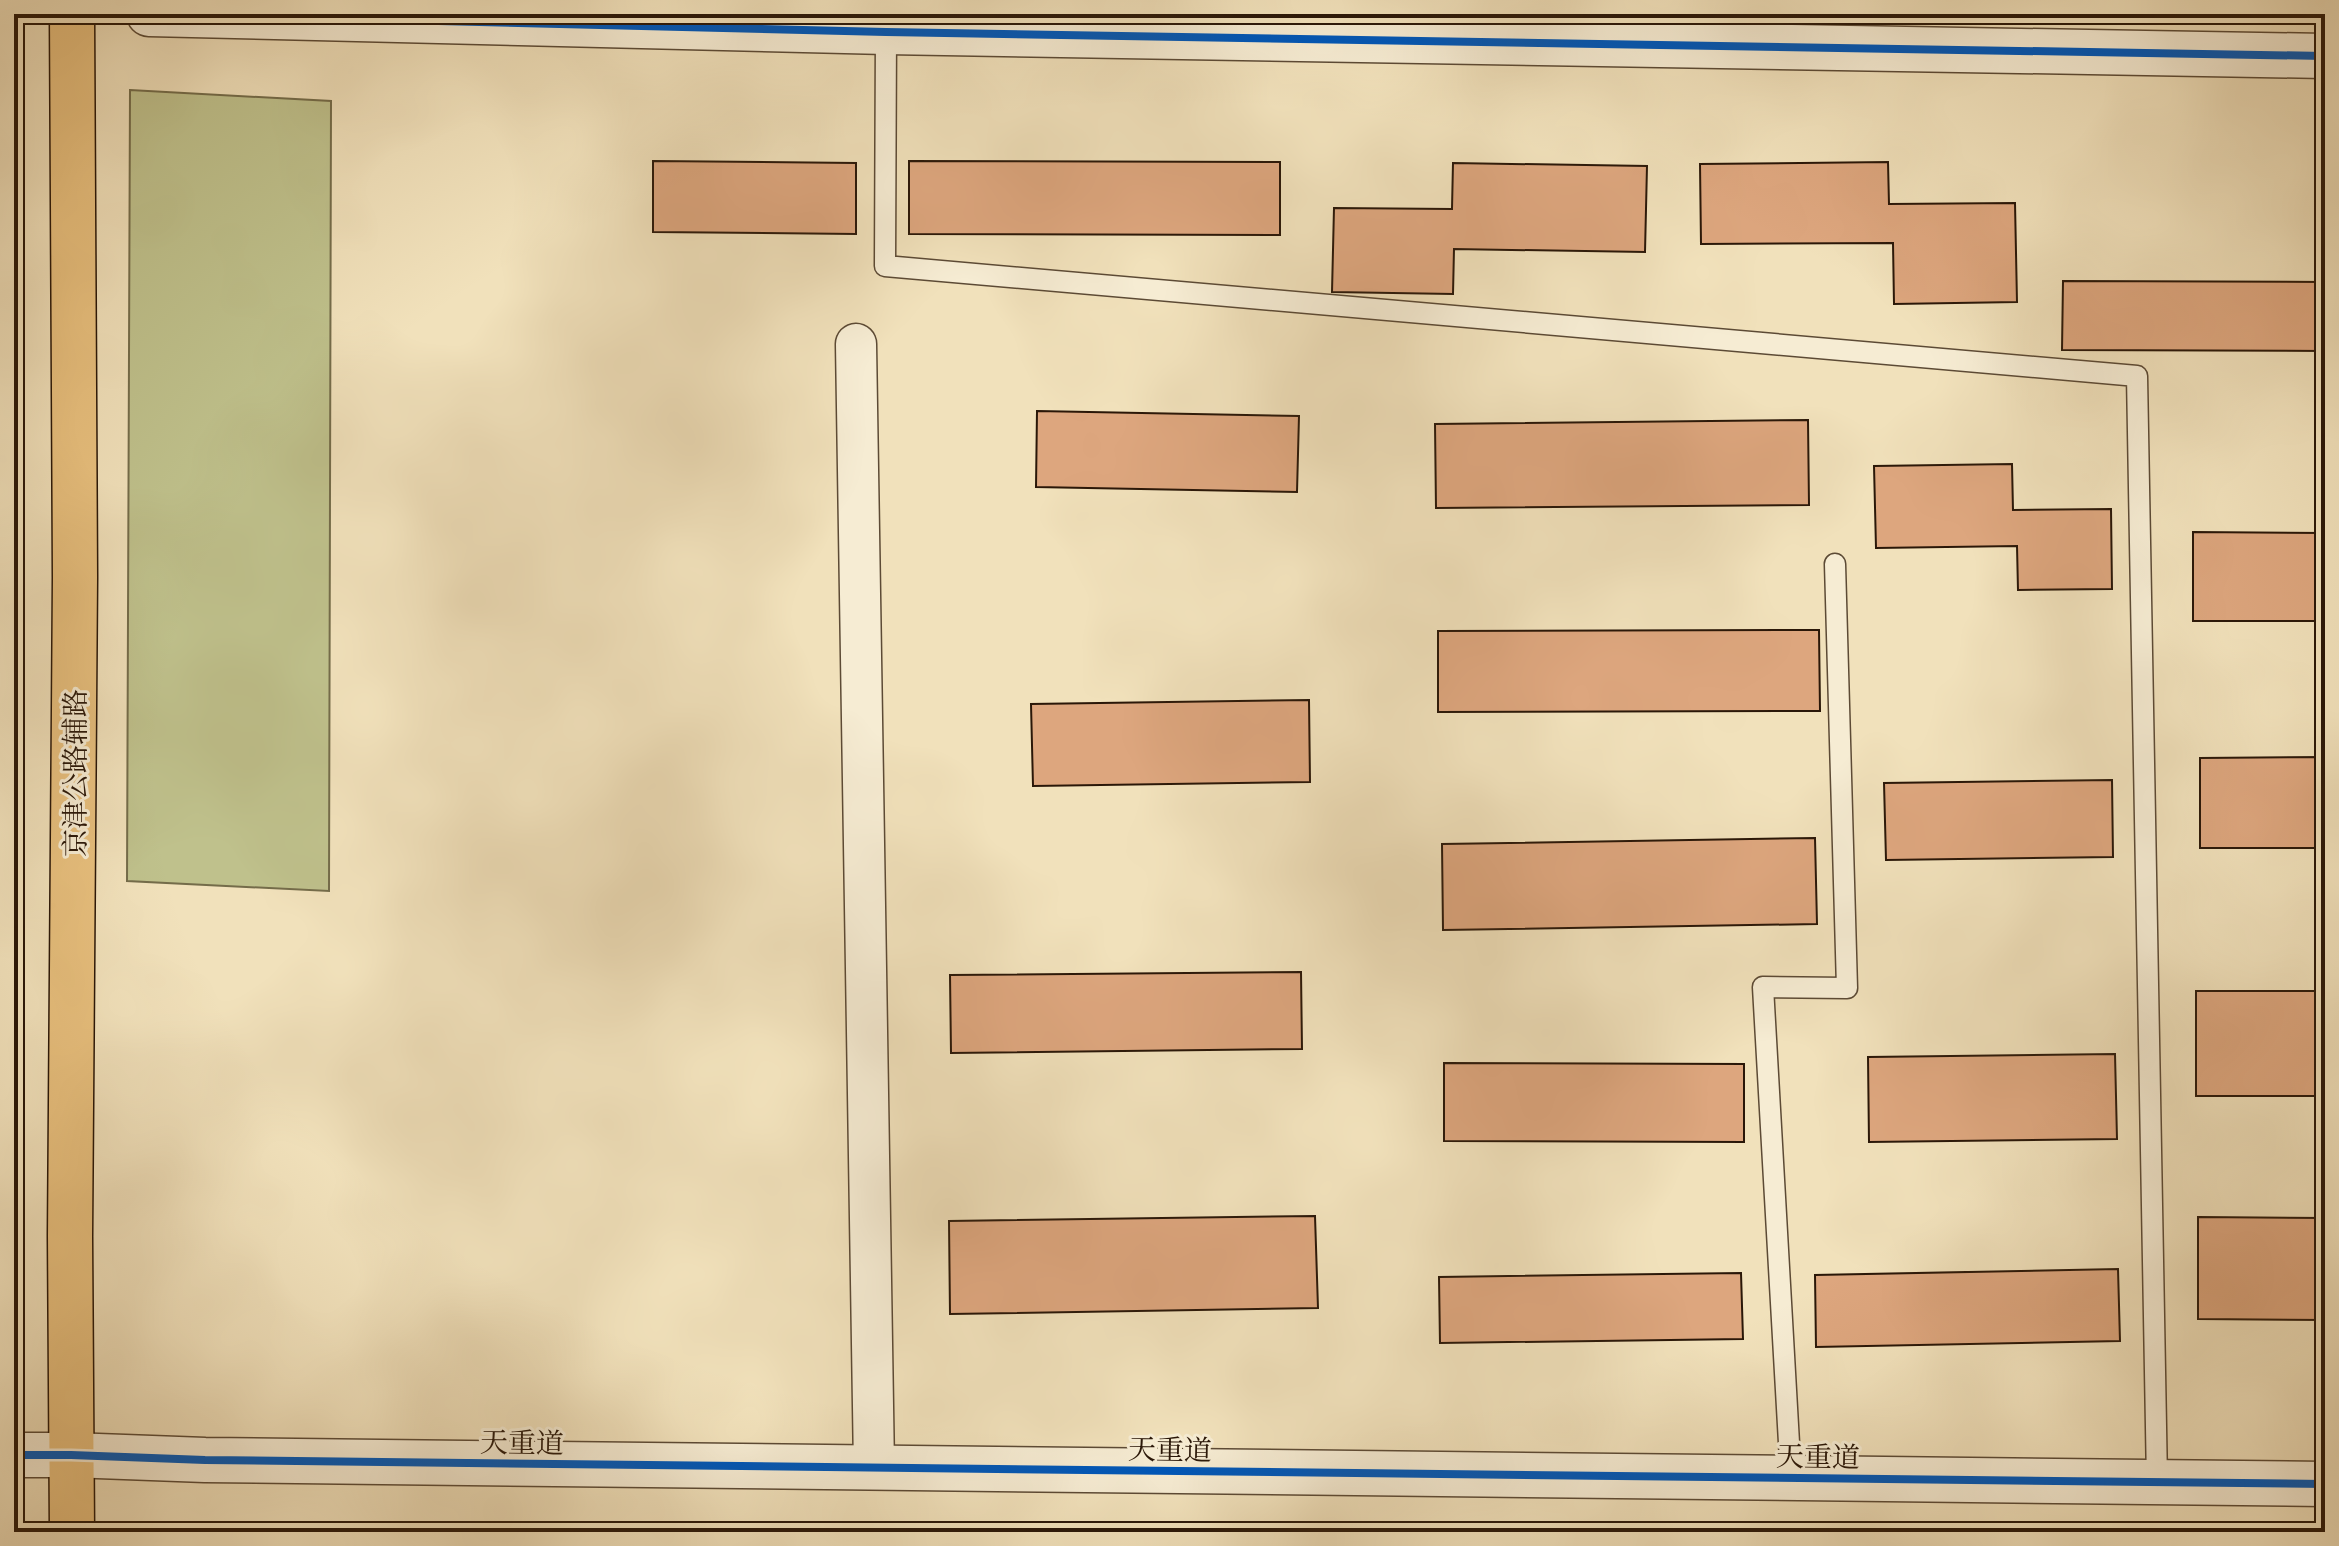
<svg xmlns="http://www.w3.org/2000/svg" width="2339" height="1546" viewBox="0 0 2339 1546" font-family="'Gentium Book Plus','Noto Serif SC',serif">
	<rect width="100%" height="100%" fill="#f1e1bb"/>
	<filter id="stains"><feTurbulence type="fractalNoise" baseFrequency=".0025" numOctaves="4"/><feColorMatrix values="0 0 0 0 .2 0 0 0 0 .09 0 0 0 0 .02 0 0 0 .5 -.17"/></filter>
	<radialGradient id="worn" r=".72"><stop offset=".6" stop-color="#630" stop-opacity="0"/><stop offset="1" stop-color="#630" stop-opacity=".3"/></radialGradient>
	<polygon fill="#bfc18c" stroke="#746c4a" stroke-width="2" points="130,90 331,101 329,891 127,881"/>
	<g fill="#dda67e" stroke="#2a1708" stroke-width="2">
		<polygon points="653,161 856,163 856,234 653,232"/>
		<polygon points="909,161 1280,162 1280,235 909,234"/>
		<polygon points="1888,162 1889,204 2015,203 2017,302 1894,304 1893,243 1701,244 1700,164"/>
		<polygon points="1453,163 1647,166 1645,252 1454,249 1453,294 1332,292 1334,208 1452,209"/>
		<polygon points="2063,281 2325,282 2325,351 2062,350"/>
		<polygon points="1037,411 1299,416 1297,492 1036,487"/>
		<polygon points="1808,420 1809,505 1436,508 1435,424"/>
		<polygon points="2012,464 2013,510 2111,509 2112,589 2018,590 2017,546 1876,548 1874,466"/>
		<polygon points="2193,532 2325,533 2325,621 2193,621"/>
		<polygon points="1819,630 1820,711 1438,712 1438,631"/>
		<polygon points="1309,700 1310,782 1033,786 1031,704"/>
		<polygon points="2325,757 2325,848 2200,848 2200,758"/>
		<polygon points="2112,780 2113,857 1886,860 1884,783"/>
		<polygon points="1815,838 1817,924 1443,930 1442,844"/>
		<polygon points="1301,972 1302,1049 951,1053 950,975"/>
		<rect x="2196" y="991" width="129" height="105"/>
		<polygon points="2115,1054 2117,1139 1869,1142 1868,1057"/>
		<polygon points="1444,1063 1744,1064 1744,1142 1444,1141"/>
		<polygon points="1315,1216 1318,1308 950,1314 949,1221"/>
		<polygon points="2198,1217 2325,1218 2325,1320 2198,1319"/>
		<polygon points="2118,1269 2120,1341 1816,1347 1815,1275"/>
		<polygon points="1741,1273 1743,1339 1440,1343 1439,1277"/>
	</g>
	<g fill="none" stroke-linecap="round" stroke-linejoin="round">
		<g stroke="#5c4a35" stroke-width="23">
			<g id="service">
				<polyline points="886,30 885,266 2137,376 2157,1482"/>
				<polyline points="1791,1478 1763,987 1847,988 1835,564"/>
			</g>
		</g>
		<g stroke="#5c4a35" stroke-width="43">
			<polyline id="minor" points="856,344 874,1468"/>
		</g>
		<g stroke="#5c4a35" stroke-width="47">
			<g id="tertiary">
				<polyline points="149,14 886,32 2325,56"/>
				<polyline points="14,1455 71,1455 205,1460 2325,1484"/>
			</g>
		</g>
		<g stroke="#2a1708" stroke-width="47">
			<polyline id="primary" points="72,14 75,577 70,1236 72,1532"/>
		</g>
		<use href="#service" stroke="#f6ecd3" stroke-width="20"/>
		<use href="#minor" stroke="#f6ecd3" stroke-width="40"/>
		<use href="#tertiary" stroke="#f6ecd3" stroke-width="44"/>
		<use href="#primary" stroke="#e8c07e" stroke-width="44"/>
		<g stroke="#f6ecd3" stroke-width="13">
			<g id="cycleway">
				<polyline points="149,14 886,32 2325,56"/>
				<polyline points="14,1455 71,1455 205,1460 2325,1484"/>
			</g>
		</g>
		<use href="#cycleway" stroke="#0057b8" stroke-width="8"/>
	</g>
	<g text-anchor="middle" dominant-baseline="central" stroke-width="6" stroke-linejoin="round" paint-order="stroke">
		<g font-size="28" fill="#2a1708" stroke="#f6ecd3">
			<text transform="translate(74 773) rotate(-90)">京津公路辅路</text>
			<text transform="translate(522 1442) rotate(1)">天重道</text>
			<text transform="translate(1170 1449) rotate(1)">天重道</text>
			<text transform="translate(1818 1456) rotate(1)">天重道</text>
		</g>
	</g>
	<rect width="2339" height="1546" fill="none" stroke="#f1e1bb" stroke-width="48"/>
	<rect x="16" y="16" width="2307" height="1514" fill="none" stroke="#2a1708" stroke-width="4"/>
	<rect x="24" y="24" width="2291" height="1498" fill="none" stroke="#2a1708" stroke-width="2"/>
	<rect width="100%" height="100%" filter="url(#stains)"/>
	<rect width="100%" height="100%" fill="url(#worn)"/>
</svg>
